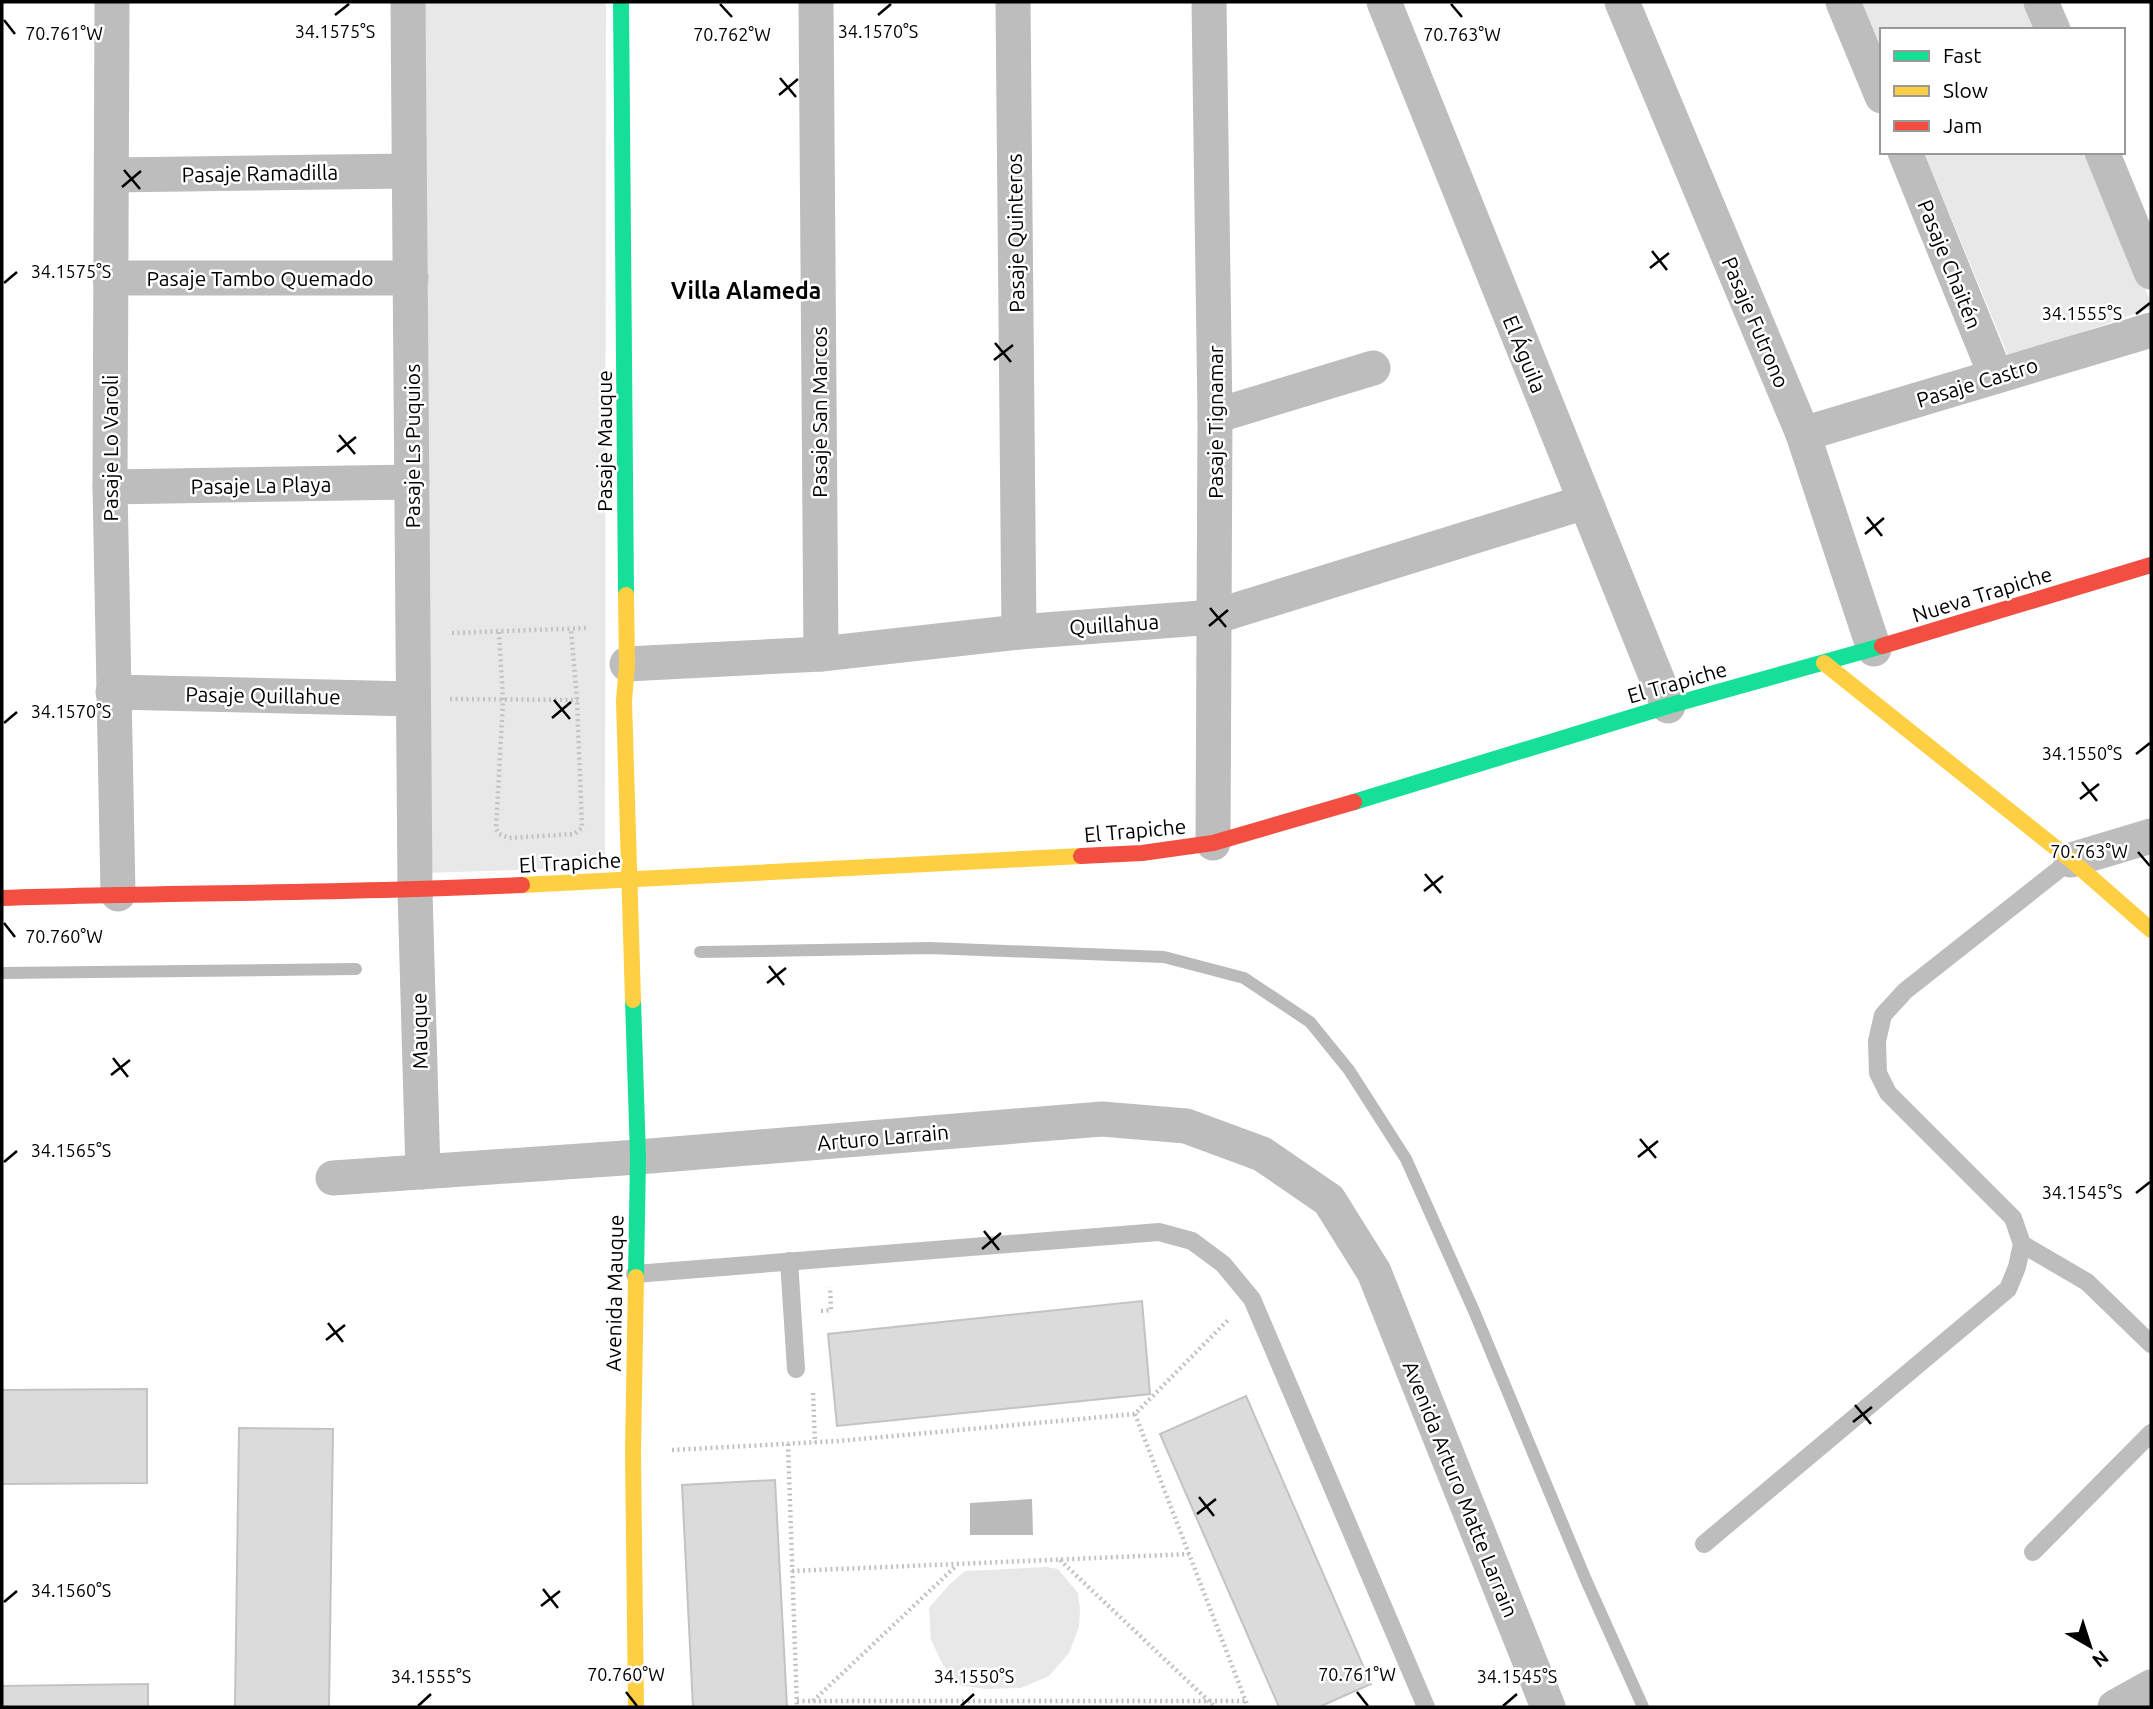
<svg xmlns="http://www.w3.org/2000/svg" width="2153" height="1709" viewBox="0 0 2153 1709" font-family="Ubuntu,sans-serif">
	<rect width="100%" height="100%" fill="#fff"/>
	<g fill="#e8e8e8">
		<polygon points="420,2 606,2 605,867 424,873"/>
		<polygon points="1862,2 2024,2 2036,30 1882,30 1882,49"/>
		<polygon points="1924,152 2088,152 2151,303 2151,308 2009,358"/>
		<polygon points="1047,1567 1058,1569 1078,1593 1080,1610 1079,1627 1069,1653 1049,1676 1021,1688 986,1689 959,1685 943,1665 931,1640 929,1608 948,1586 965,1571"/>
	</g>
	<polygon fill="#bababa" points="1032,1499 1033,1535 970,1535 970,1503"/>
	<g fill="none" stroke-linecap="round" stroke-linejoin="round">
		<g stroke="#bababa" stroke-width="12">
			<polyline points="700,952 930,948 1164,957 1244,978 1310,1022 1349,1070 1406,1159 1474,1311 1586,1580 1643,1707"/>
			<polyline points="2,973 356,969"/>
		</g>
	</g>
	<g fill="#dbdbdb" stroke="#c3c3c3" stroke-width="2">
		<polygon points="1142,1301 1150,1394 837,1426 828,1334"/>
		<polygon points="147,1389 147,1483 2,1484 2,1390"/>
		<polygon points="1246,1396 1371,1684 1319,1707 1279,1707 1160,1434"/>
		<polygon points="239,1428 333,1429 329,1707 235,1707"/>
		<polygon points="775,1480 787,1707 693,1707 682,1485"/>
		<polygon points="148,1684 148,1707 2,1707 2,1686"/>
	</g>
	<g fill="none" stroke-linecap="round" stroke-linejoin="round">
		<g stroke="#c2c2c2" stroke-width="4.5" stroke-dasharray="2 3.5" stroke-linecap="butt">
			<polyline points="499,632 503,700 496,829 499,834 509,838 574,834 582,828 577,700 571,629"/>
			<polyline points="452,633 587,628"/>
			<polyline points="450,699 578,700"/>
			<polyline points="821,1311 831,1310 830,1287"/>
			<polyline points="813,1393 815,1443"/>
			<polyline points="1135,1414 1248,1707"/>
			<polyline points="788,1444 797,1707"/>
			<polyline points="672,1450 838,1441 1135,1414 1228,1320"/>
			<polyline points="1060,1560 1215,1707"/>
			<polyline points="792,1571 1189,1554"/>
			<polyline points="797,1701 1246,1701"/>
			<polyline points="813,1701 957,1565"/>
		</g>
		<g stroke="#bdbdbd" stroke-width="18">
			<polyline points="2022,1244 2087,1282 2151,1344"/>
			<polyline points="789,1261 796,1369"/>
			<polyline points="635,1274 1159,1232 1192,1241 1223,1264 1252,1299 1426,1707"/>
			<polyline points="1704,1544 2008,1289 2017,1267 2022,1244 2013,1218 1888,1093 1878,1073 1877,1041 1883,1015 1905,991 2071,860"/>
			<polyline points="2033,1552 2151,1433"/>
		</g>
		<g stroke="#bdbdbd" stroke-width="35">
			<polyline points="112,2 110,487 118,894"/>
			<polyline points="408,2 415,891 423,1172"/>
			<polyline points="816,2 821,654"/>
			<polyline points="1013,2 1019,632"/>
			<polyline points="1209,2 1215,416 1213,843"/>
			<polyline points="1384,2 1668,706"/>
			<polyline points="1622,2 1803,434 1874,649"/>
			<polyline points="1843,2 1882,96"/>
			<polyline points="2041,2 2053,30"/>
			<polyline points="1905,152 1996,376"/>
			<polyline points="2102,152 2151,272"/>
			<polyline points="112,175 408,171"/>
			<polyline points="110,278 411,278"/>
			<polyline points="1215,416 1373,368"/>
			<polyline points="1803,434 2151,330"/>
			<polyline points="110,487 412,482"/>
			<polyline points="627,664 821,654 1019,632 1214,617 1585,502"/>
			<polyline points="113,692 413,699"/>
			<polyline points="2071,860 2151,836"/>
			<polyline points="333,1178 638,1157 1102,1119 1186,1126 1262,1154 1329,1200 1374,1272 1548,1707"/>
			<polyline points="2115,1707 2151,1687"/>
		</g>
		<g stroke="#16e098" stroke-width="16">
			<polyline points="621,2 626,595"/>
			<polyline points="1354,802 1668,706 1882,646"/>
			<polyline points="633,1000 638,1157 636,1277"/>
		</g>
		<g stroke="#ffcf43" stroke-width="16">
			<polyline points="626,595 627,664 624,701 633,1000"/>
			<polyline points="1824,663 2071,860 2151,930"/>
			<polyline points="522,885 1081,856"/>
			<polyline points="636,1277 633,1453 636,1707"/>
		</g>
		<g stroke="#f24e42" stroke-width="16">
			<polyline points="1882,646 2151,565"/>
			<polyline points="1081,856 1142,853 1213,843 1354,802"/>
			<path d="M2 898C175 892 349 894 522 885"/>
		</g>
	</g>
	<path fill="none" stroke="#000" stroke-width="2.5" d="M720 4 732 17M1451 4 1462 17M335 15 349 4M878 15 891 4M4 20 15 34M780 78 796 97M779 95 798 79M124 170 140 189M122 187 141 171M1652 251 1667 270M1650 268 1669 253M4 283 17 272M2136 314 2150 303M995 343 1011 362M994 360 1013 345M339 435 355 454M337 452 356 437M1867 517 1882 536M1865 534 1884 518M1210 608 1226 627M1209 626 1228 610M554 700 570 719M552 718 571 702M4 723 17 712M2136 754 2150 743M2082 782 2097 801M2080 799 2099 784M2138 852 2150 866M1425 874 1441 893M1424 891 1443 876M4 923 15 937M769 966 784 985M767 983 786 968M113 1058 128 1077M111 1075 130 1060M1640 1139 1656 1158M1638 1157 1658 1141M4 1162 17 1151M2136 1193 2150 1182M984 1231 999 1250M982 1249 1001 1233M328 1323 343 1342M326 1340 345 1325M1855 1405 1871 1424M1853 1422 1872 1407M1199 1497 1214 1516M1197 1514 1216 1499M543 1589 558 1608M4 1602 17 1591M541 1606 560 1591M626 1692 637 1706M1357 1692 1368 1706M418 1706 431 1694M961 1706 974 1694M1503 1706 1517 1694"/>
	<g text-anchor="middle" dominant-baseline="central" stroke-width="5" stroke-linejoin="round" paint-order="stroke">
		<g font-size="21" fill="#000" stroke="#fff">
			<text transform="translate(260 173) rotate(-1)">Pasaje Ramadilla</text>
			<text transform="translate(1015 233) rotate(-91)">Pasaje Quinteros</text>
			<text transform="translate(1950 264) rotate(68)">Pasaje Chaitén</text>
			<text x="260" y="278">Pasaje Tambo Quemado</text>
			<text transform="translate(1756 322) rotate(67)">Pasaje Futrono</text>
			<text transform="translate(1525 354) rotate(68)">El Águila</text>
			<text transform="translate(1977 382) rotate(-17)">Pasaje Castro</text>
			<text transform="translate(819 412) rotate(-90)">Pasaje San Marcos</text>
			<text transform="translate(1215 422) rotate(-90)">Pasaje Tignamar</text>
			<text transform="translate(604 441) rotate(-90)">Pasaje Mauque</text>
			<text transform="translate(412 446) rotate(-90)">Pasaje Ls Puquios</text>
			<text transform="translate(110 448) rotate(-90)">Pasaje Lo Varoli</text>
			<text transform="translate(261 485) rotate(-1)">Pasaje La Playa</text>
			<text transform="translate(1982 594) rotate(-17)">Nueva Trapiche</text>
			<text transform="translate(1114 624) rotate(-4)">Quillahua</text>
			<text transform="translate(1677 682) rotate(-16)">El Trapiche</text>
			<text transform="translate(263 695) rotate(1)">Pasaje Quillahue</text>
			<text transform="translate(1135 830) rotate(-5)">El Trapiche</text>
			<text transform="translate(570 862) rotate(-3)">El Trapiche</text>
			<text transform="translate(419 1031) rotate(-91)">Mauque</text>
			<text transform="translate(883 1137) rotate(-5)">Arturo Larrain</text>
			<text transform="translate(614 1293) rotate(-89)">Avenida Mauque</text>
			<text transform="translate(1461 1489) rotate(68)">Avenida Arturo Matte Larrain</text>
		</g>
		<g font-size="23" font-weight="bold" fill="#000" stroke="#fff">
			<text x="746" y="290">Villa Alameda</text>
		</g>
	</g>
	<g font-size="18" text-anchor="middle" fill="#000" stroke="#fff" stroke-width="5" stroke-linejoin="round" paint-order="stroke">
		<text x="335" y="38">34.1575°S</text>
		<text x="878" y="38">34.1570°S</text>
		<text x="64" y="40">70.761°W</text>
		<text x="732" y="41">70.762°W</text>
		<text x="1462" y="41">70.763°W</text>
		<text x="71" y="278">34.1575°S</text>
		<text x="2082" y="320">34.1555°S</text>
		<text x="71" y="718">34.1570°S</text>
		<text x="2082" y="760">34.1550°S</text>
		<text x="2089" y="858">70.763°W</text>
		<text x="64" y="943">70.760°W</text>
		<text x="71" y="1157">34.1565°S</text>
		<text x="2082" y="1199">34.1545°S</text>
		<text x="71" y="1597">34.1560°S</text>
		<text x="626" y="1681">70.760°W</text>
		<text x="1357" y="1681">70.761°W</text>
		<text x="431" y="1683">34.1555°S</text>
		<text x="974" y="1683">34.1550°S</text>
		<text x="1517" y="1683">34.1545°S</text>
	</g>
	<rect width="2153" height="1709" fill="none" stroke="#000000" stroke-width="7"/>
	<rect x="1880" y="28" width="245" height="126" fill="#ffffff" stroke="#999999" stroke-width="2"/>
	<rect x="1894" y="51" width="35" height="10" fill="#16e098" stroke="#999999" stroke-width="2"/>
	<text x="1943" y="63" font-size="21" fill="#000000">Fast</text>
	<rect x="1894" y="86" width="35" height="10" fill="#ffcf43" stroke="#999999" stroke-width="2"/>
	<text x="1943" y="98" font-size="21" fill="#000000">Slow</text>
	<rect x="1894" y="121" width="35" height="10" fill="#f24e42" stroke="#999999" stroke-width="2"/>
	<text x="1943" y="133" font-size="21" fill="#000000">Jam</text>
	<g transform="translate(2090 1646) rotate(141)" stroke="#ffffff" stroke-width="5" paint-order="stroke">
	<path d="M0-5L12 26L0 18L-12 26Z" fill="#000000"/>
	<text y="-10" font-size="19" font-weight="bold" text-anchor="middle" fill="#000000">N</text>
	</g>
</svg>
